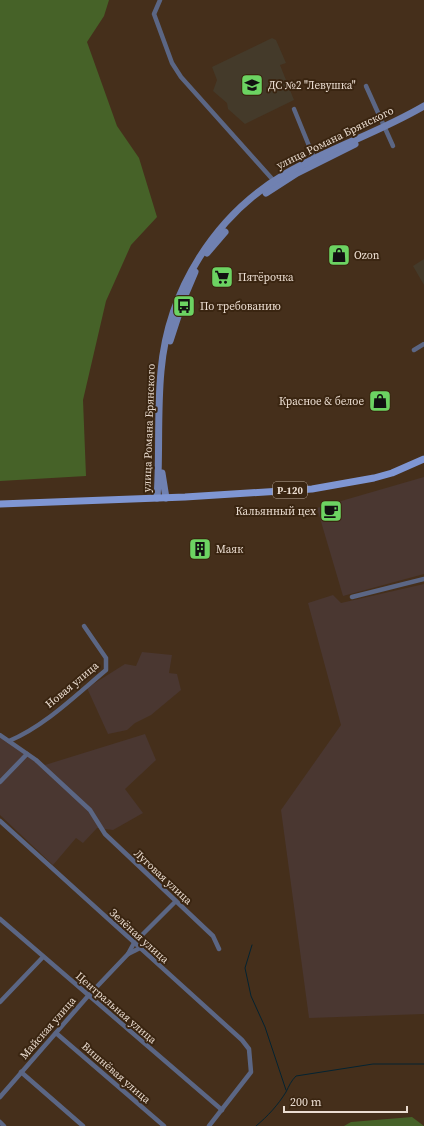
<svg xmlns="http://www.w3.org/2000/svg" width="424" height="1126" viewBox="0 0 424 1126" font-family="'Source Serif 4',serif">
	<rect width="100%" height="100%" fill="#452f1b"/>
	<g fill="#4a3731">
		<polygon points="424,477 424,574 343,596 317,508"/>
		<polygon points="424,584 424,1014 309,1018 281,810 341,725 308,603 333,595 341,603"/>
		<polygon points="142,652 172,655 169,673 177,674 181,690 151,715 135,723 127,730 108,734 87,688 125,664 136,666"/>
		<polygon points="145,734 156,760 125,789 143,813 113,830 97,828 83,843 76,838 53,865 0,815 0,736 45,765"/>
	</g>
	<g fill="#443a2a">
		<polygon points="272,38 276,40 286,63 280,65 294,100 245,124 228,109 227,103 213,91 217,80 212,67"/>
		<polygon points="424,259 424,285 413,266"/>
	</g>
	<g fill="#466228">
		<polygon points="0,0 109,0 104,16 87,42 117,126 139,158 157,217 131,245 106,301 83,400 86,476 0,481"/>
		<polygon points="412,1117 424,1126 344,1126 351,1122"/>
	</g>
	<g fill="none" stroke-linecap="round" stroke-linejoin="round">
		<g stroke="#042331" stroke-width="1">
			<polyline points="252,945 245,968 251,996 265,1027 286,1090"/>
			<path d="M256 1126C268 1116 278 1105 286 1092 289 1086 291 1081 296 1076L373 1064H424"/>
		</g>
		<g stroke="#5b6684" stroke-width="4.5">
			<polyline points="160,0 154,14 172,63 181,77 274,181"/>
			<polyline points="366,86 393,146"/>
			<polyline points="294,109 314,158"/>
			<polyline points="414,350 424,344"/>
			<polyline points="352,597 424,579"/>
			<polyline points="0,735 36,760 90,810 105,834 213,936 219,949"/>
			<path d="M9 741C45 726 76 695 106 670V658L84 626"/>
			<polyline points="0,782 27,754"/>
			<polyline points="0,821 242,1040 249,1049 251,1072 209,1126"/>
			<polyline points="0,919 222,1110"/>
			<polyline points="128,954 134,943 175,902"/>
			<polyline points="0,1002 43,957"/>
			<polyline points="56,1033 164,1126"/>
			<polyline points="21,1072 83,1126"/>
			<polyline points="0,1097 88,996 128,954 140,948"/>
			<polyline points="0,1122 4,1126"/>
		</g>
		<g stroke="#7081b1" stroke-width="7">
			<polyline points="266,193 297,173 355,144"/>
			<polyline points="207,253 225,232"/>
			<polyline points="170,341 184,298 195,272"/>
			<polyline points="162,473 166,498"/>
			<path d="M157 498C160 456 157 413 161 371 168 290 215 215 285 174 330 148 380 132 424 106"/>
		</g>
		<polyline stroke="#7f96d3" stroke-width="7" points="0,504 185,497 312,489 374,478 392,473 424,459"/>
	</g>
	<defs>
		<g id="school-square" transform="scale(1.15)"><rect x="-9" y="-9" width="18" height="18" rx="4" fill="#6cd362" stroke="#3a2511"/><path d="M0-5L7-2L0 1L-7-2ZM-4 1L0 2.5L4 1V4Q0 6-4 4Z" fill="#111"/></g>
		<g id="shop-square" transform="scale(1.15)"><rect x="-9" y="-9" width="18" height="18" rx="4" fill="#6cd362" stroke="#3a2511"/><path d="M-5-2.5h2.3a2.7 3.5 0 0 1 5.4 0H5L5.5 6h-11ZM-1.5-2.5h3a1.5 2.3 0 0 0-3 0Z" fill="#111"/></g>
		<g id="supermarket-square" transform="scale(1.15)"><rect x="-9" y="-9" width="18" height="18" rx="4" fill="#6cd362" stroke="#3a2511"/><path d="M-6-5.5h2.5l.6 2H6L4.5 2H-2.5L-4.4-4H-6ZM-1.5 3.2a1.3 1.3 0 1 0 .1 0ZM3 3.2a1.3 1.3 0 1 0 .1 0Z" fill="#111"/></g>
		<g id="bus-square" transform="scale(1.15)"><rect x="-9" y="-9" width="18" height="18" rx="4" fill="#6cd362" stroke="#3a2511"/><path d="M-5-6H5V4H4V6H2V4H-2V6H-4V4H-5ZM-3.5-4V0h7V-4ZM-3.5 1.2v1.5H-2V1.2ZM2 1.2v1.5H3.5V1.2Z" fill="#111"/></g>
		<g id="cafe-square" transform="scale(1.15)"><rect x="-9" y="-9" width="18" height="18" rx="4" fill="#6cd362" stroke="#3a2511"/><path d="M-5.5-4.5H6V0H3Q3 3.5 0 3.5H-2.5Q-5.5 3.5-5.5 0ZM3-3.2v2h1.7v-2ZM-6 4.5H4V6H-6Z" fill="#111"/></g>
		<g id="building-square" transform="scale(1.15)"><rect x="-9" y="-9" width="18" height="18" rx="4" fill="#6cd362" stroke="#3a2511"/><path d="M-4-6H4V6H1V3H-1V6H-4ZM-2.5-4.3h1.7v1.8h-1.7ZM.8-4.3h1.7v1.8H.8ZM-2.5-1h1.7V.8h-1.7ZM.8-1h1.7V.8H.8Z" fill="#111"/></g>
	</defs>
	<g fill-rule="evenodd">
		<use href="#school-square" x="252" y="85"/>
		<use href="#shop-square" x="339" y="255"/>
		<use href="#supermarket-square" x="222" y="277"/>
		<use href="#bus-square" x="184" y="306"/>
		<use href="#shop-square" x="380" y="401"/>
		<use href="#cafe-square" x="331" y="511"/>
		<use href="#building-square" x="200" y="549"/>
	</g>
	<g text-anchor="middle" dominant-baseline="central" stroke-width="4" stroke-linejoin="round" paint-order="stroke">
		<rect fill="#3a2511" stroke="#b6a697" stroke-width="1" x="273" y="482" width="34" height="16" rx="3"/>
		<g font-size="10" font-weight="bold" fill="#ebddd1">
			<text x="290" y="490">Р-120</text>
		</g>
		<g font-size="11" fill="#ebddd1" stroke="#3a2511" text-anchor="start">
			<text x="268" y="85">ДС №2 "Левушка"</text>
			<text x="354" y="255">Ozon</text>
			<text x="238" y="277">Пятёрочка</text>
			<text x="200" y="306">По требованию</text>
			<text x="364" y="401" text-anchor="end">Красное &amp; белое</text>
			<text x="316" y="511" text-anchor="end">Кальянный цех</text>
			<text x="216" y="549">Маяк</text>
		</g>
		<g font-size="11" fill="#ebddd1" stroke="#3a2511">
			<text transform="translate(335 138) rotate(-26)">улица Романа Брянского</text>
			<text transform="translate(149 428) rotate(-88)">улица Романа Брянского</text>
			<text transform="translate(72 685) rotate(-40)">Новая улица</text>
			<text transform="translate(163 877) rotate(43)">Луговая улица</text>
			<text transform="translate(139 936) rotate(42)">Зелёная улица</text>
			<text transform="translate(116 1008) rotate(41)">Центральная улица</text>
			<text transform="translate(48 1028) rotate(-49)">Майская улица</text>
			<text transform="translate(116 1073) rotate(41)">Вишнёвая улица</text>
		</g>
	</g>
	<path d="M284 1106v6h123v-6" fill="none" stroke="#ebddd1" stroke-width="2"/>
	<text x="290" y="1106" font-size="12" fill="#ebddd1" stroke="#3a2511" stroke-width="3" paint-order="stroke">200 m</text>
</svg>
